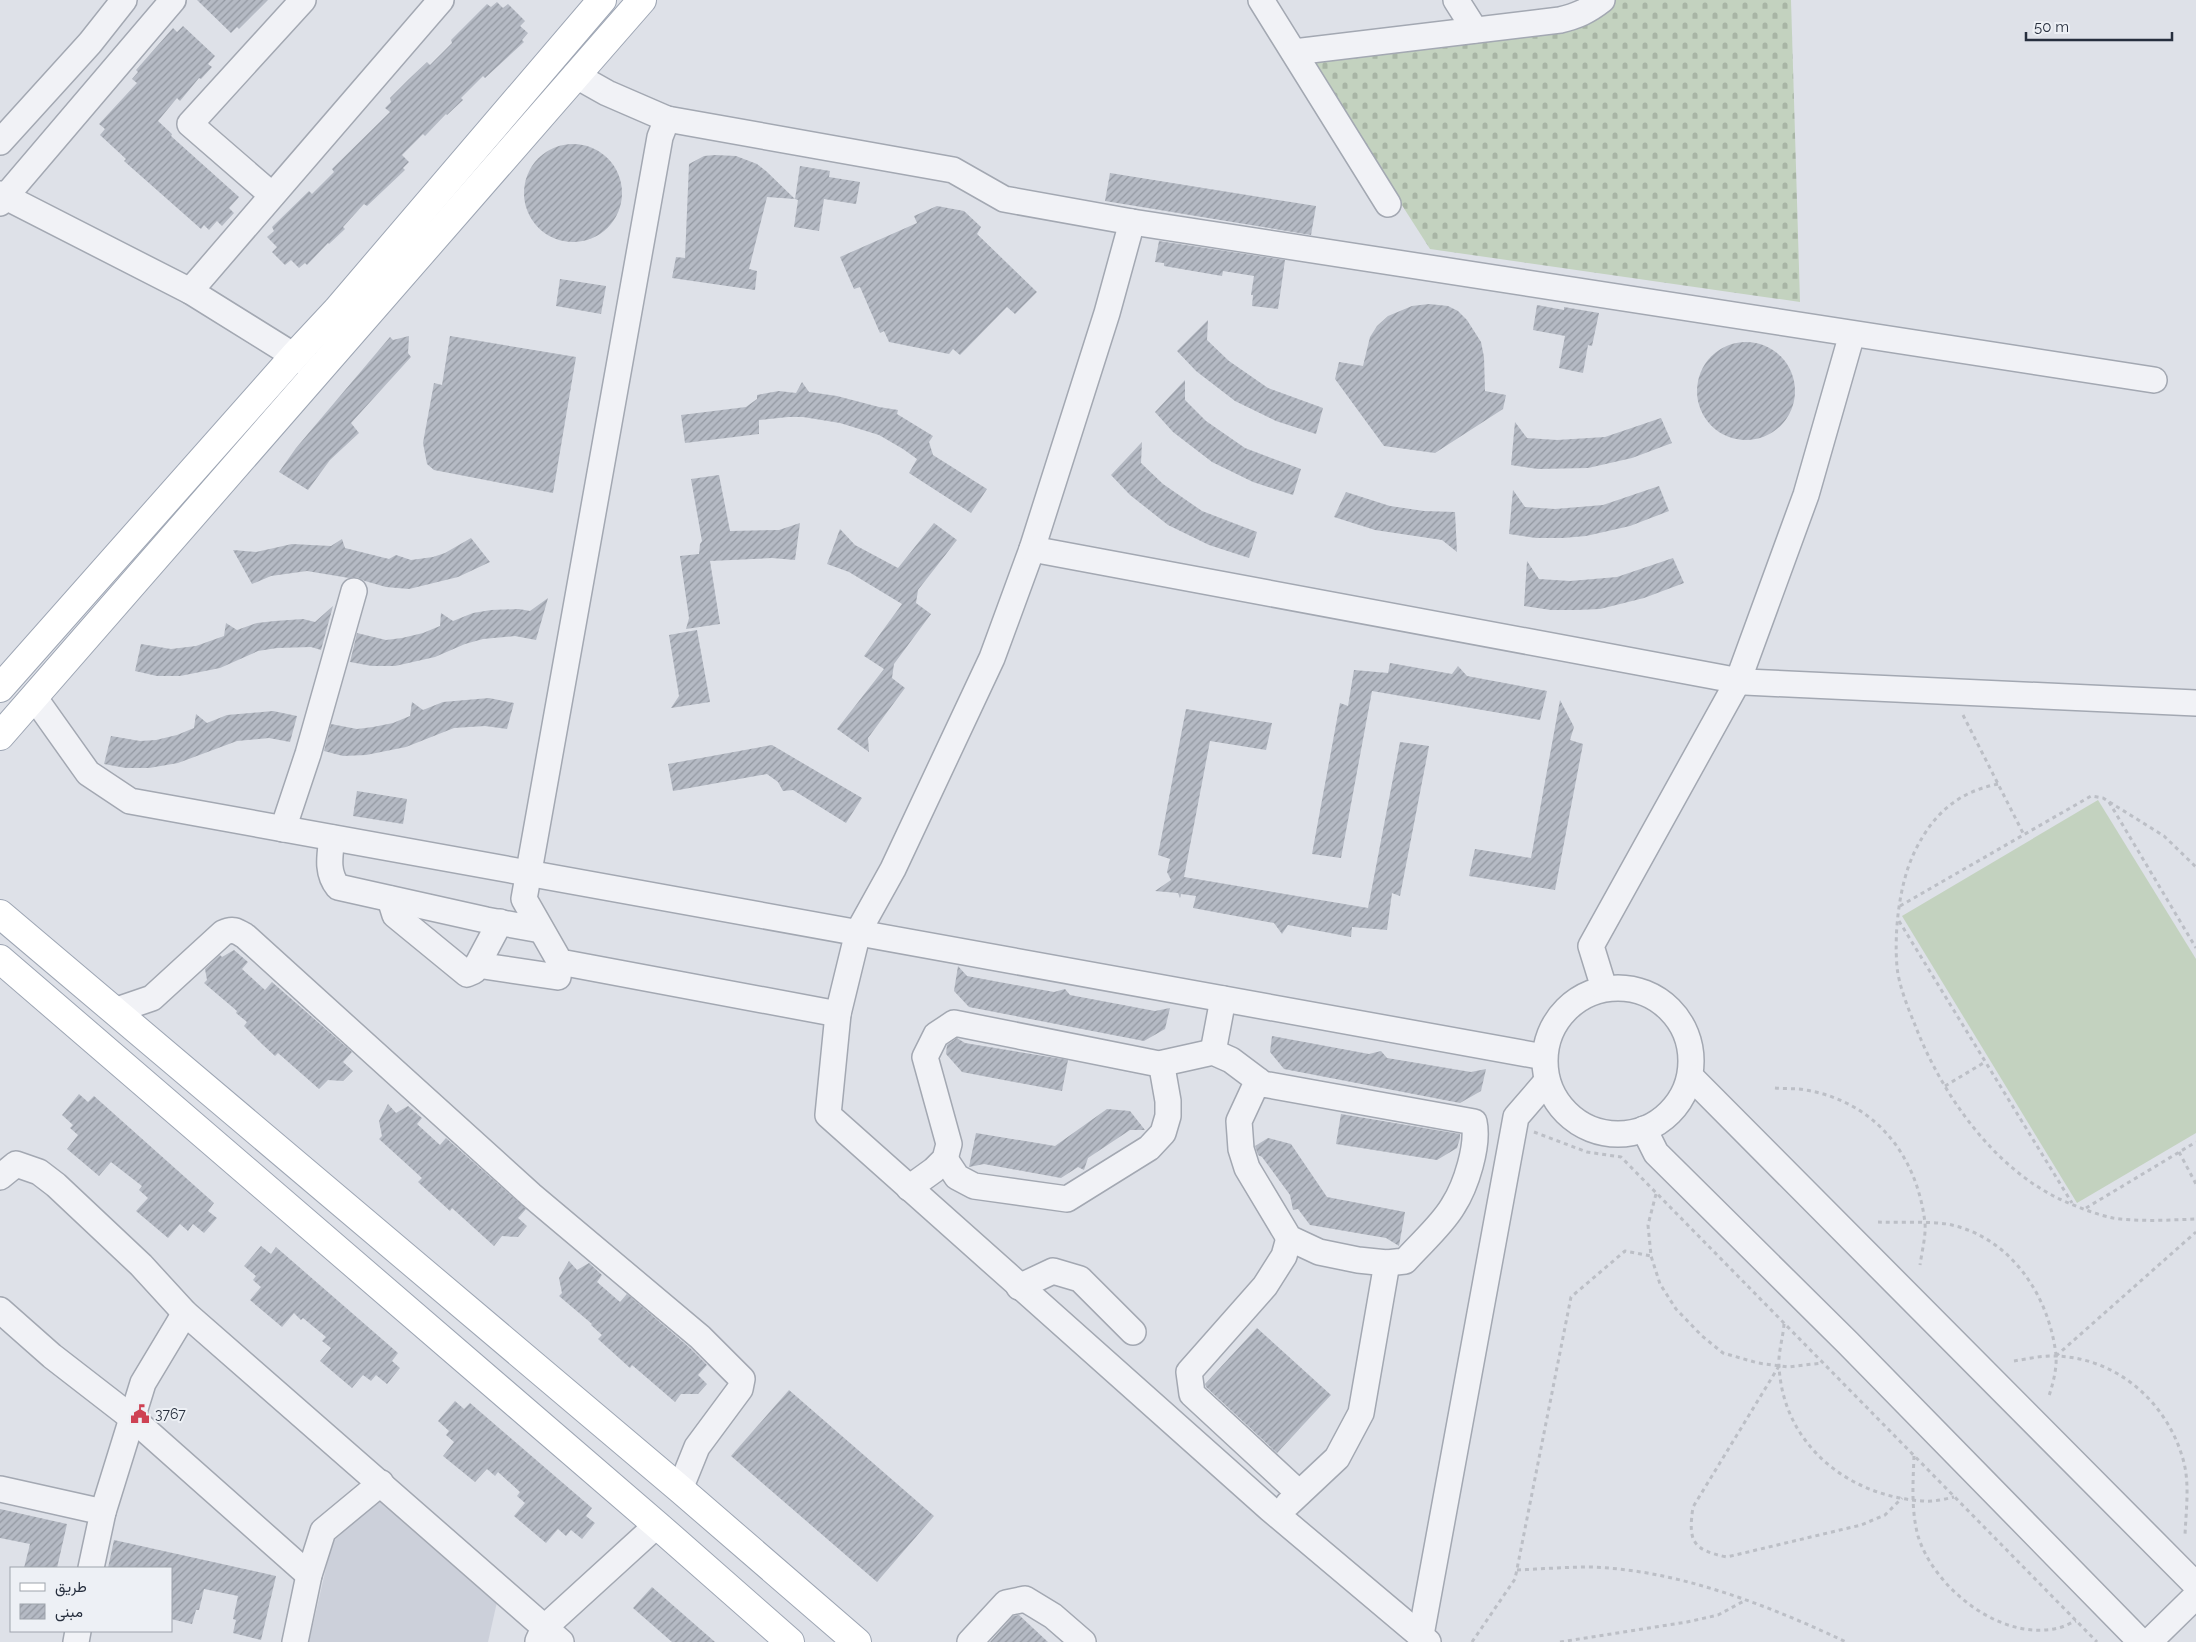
<svg xmlns="http://www.w3.org/2000/svg" width="2196" height="1642" viewBox="0 0 2196 1642" font-family="Raleway,Vazirmatn,sans-serif">
	<defs>
		<pattern id="cemetery-stones" width="16" height="16" patternUnits="userSpaceOnUse" patternTransform="scale(1.25)"><rect width="16" height="16" fill="#c3d2bf"/><path d="M2 7V4a2 2 0 0 1 4 0v3zM10 15v-3a2 2 0 0 1 4 0v3z" fill="#a8b5a5"/></pattern>
		<pattern id="building-hatch" width="6" height="6" patternUnits="userSpaceOnUse" patternTransform="scale(1.25)"><rect width="6" height="6" fill="#b5bac4"/><path d="M-1 1l2-2M0 6l6-6M5 7l2-2" fill="none" stroke="#9398a1"/></pattern>
	</defs>
	<rect width="100%" height="100%" fill="#dee1e8"/>
	<polygon fill="#ccd0da" points="380,1499 497,1602 488,1642 309,1642 332,1542"/>
	<polygon fill="url(#cemetery-stones)" points="1607,0 1791,0 1800,302 1430,249 1307,57"/>
	<polygon fill="#c3d2bf" points="2098,800 2196,959 2196,1133 2077,1203 1902,916"/>
	<g fill="url(#building-hatch)">
		<polygon points="197,0 268,0 239,29 237,27 231,33"/>
		<polygon points="497,2 503,8 508,4 525,21 520,26 528,33 522,40 524,42 485,78 483,76 461,98 463,100 447,115 446,114 425,136 423,134 402,155 409,162 403,168 405,170 367,206 364,204 343,227 345,229 329,244 328,243 307,265 305,263 299,268 291,260 285,265 272,252 277,247 267,237 274,231 272,227 309,191 312,194 334,172 332,169 390,112 385,108 391,102 390,98 409,79 427,62 430,65 452,43 451,40 487,4 491,7"/>
		<polygon points="183,26 215,56 208,64 212,67 201,79 199,78 180,101 177,98 158,121 172,134 171,136 239,197 229,208 234,213 222,226 217,221 209,230 204,225 201,229 124,161 126,159 100,135 105,129 99,124 137,83 132,79 138,72 136,70 173,28 177,32"/>
		<circle cx="573" cy="193" r="49"/>
		<polygon points="715,155 736,156 757,164 766,171 795,199 767,197 749,269 757,271 755,290 672,278 676,257 685,258 689,164 704,156"/>
		<polygon points="800,166 830,171 829,177 860,182 856,204 824,199 819,231 794,227 798,200 795,199"/>
		<polygon points="1110,173 1316,206 1311,235 1105,201"/>
		<polygon points="937,206 964,211 981,227 977,234 1037,292 1015,314 1007,307 960,355 953,349 949,354 889,342 884,331 880,333 860,287 854,289 840,257 917,223 914,216"/>
		<polygon points="1159,241 1285,260 1278,309 1252,306 1253,295 1251,295 1254,276 1223,271 1222,276 1164,266 1164,263 1155,262"/>
		<polygon points="560,279 606,286 601,314 556,306"/>
		<polygon points="1429,304 1448,306 1458,311 1467,320 1481,342 1484,357 1485,391 1506,395 1503,409 1435,453 1384,446 1335,379 1339,362 1363,366 1370,337 1377,326 1388,316 1412,306"/>
		<polygon points="1537,305 1564,310 1564,307 1599,313 1592,346 1588,345 1583,373 1559,368 1565,336 1533,330"/>
		<polygon points="1208,320 1207,340 1229,361 1268,388 1323,408 1316,434 1276,421 1235,401 1196,371 1177,351"/>
		<polygon points="409,336 408,353 411,357 351,423 359,433 330,460 308,490 279,472 296,448 390,337 393,340"/>
		<polygon points="450,336 576,357 553,493 434,470 427,464 423,443 434,383 442,385"/>
		<circle cx="1746" cy="391" r="49"/>
		<polygon points="1185,380 1185,400 1206,421 1245,448 1301,469 1293,495 1253,482 1212,462 1173,432 1155,412"/>
		<polygon points="802,382 809,392 837,396 879,407 898,410 897,414 933,436 929,442 933,455 987,489 971,513 909,473 917,459 903,449 879,435 840,423 803,417 788,417 759,420 759,434 685,443 681,415 746,407 757,399 757,395 779,391 796,393"/>
		<polygon points="1661,418 1672,443 1632,458 1588,468 1538,469 1511,465 1515,422 1527,438 1557,440 1605,437"/>
		<polygon points="1142,442 1141,463 1163,484 1202,511 1257,532 1249,558 1209,545 1168,525 1130,495 1111,475"/>
		<polygon points="719,475 730,531 779,530 800,523 795,560 772,558 710,561 720,624 686,629 689,618 680,556 699,554 700,544 702,541 691,479"/>
		<polygon points="1659,486 1669,511 1630,526 1586,536 1563,538 1536,538 1509,534 1513,490 1525,507 1555,509 1603,505"/>
		<polygon points="1346,492 1390,506 1424,511 1455,512 1457,552 1442,540 1375,530 1334,517"/>
		<polygon points="934,523 957,540 918,590 916,603 931,614 894,664 892,678 905,688 868,738 869,752 837,729 884,669 864,656 902,604 849,572 827,564 840,529 855,545 898,568"/>
		<polygon points="471,538 490,562 458,577 409,589 386,587 365,581 357,577 349,578 307,571 271,576 252,584 233,550 256,552 292,544 331,546 342,539 345,548 389,559 396,555 411,560 433,557 445,553"/>
		<polygon points="1673,558 1684,583 1644,598 1600,609 1577,610 1551,610 1524,606 1527,561 1539,579 1570,581 1617,577"/>
		<polygon points="548,598 536,640 515,636 483,639 465,644 435,657 395,666 372,666 350,662 357,633 386,640 402,638 423,633 440,626 441,613 453,621 473,613 491,610 519,609 530,611"/>
		<polygon points="333,606 321,650 311,647 277,648 258,651 220,668 180,676 157,676 135,671 141,644 171,649 196,646 224,636 226,623 237,630 257,623 275,621 303,619 315,622"/>
		<polygon points="697,630 710,702 671,708 679,696 669,635"/>
		<polygon points="1390,663 1452,674 1458,666 1467,676 1547,691 1540,720 1372,691 1341,858 1312,854 1340,703 1348,706 1354,670 1388,673"/>
		<polygon points="489,698 514,703 507,729 485,726 454,728 406,747 366,755 343,756 324,751 331,724 357,729 373,727 393,723 410,716 412,702 423,710 443,702"/>
		<polygon points="1560,700 1574,727 1570,740 1583,744 1555,890 1469,876 1475,849 1531,858"/>
		<polygon points="1186,709 1272,723 1266,750 1210,741 1184,877 1368,908 1400,742 1429,746 1400,896 1392,893 1387,930 1352,927 1351,937 1288,925 1282,934 1274,923 1193,908 1196,896 1181,894 1180,898 1178,893 1155,891 1171,880 1167,872 1170,859 1158,855"/>
		<polygon points="273,711 297,716 290,742 269,738 237,741 178,763 149,768 126,768 104,764 111,736 140,741 156,740 177,735 194,728 196,714 207,723 227,715"/>
		<polygon points="772,745 862,798 846,823 793,790 783,791 778,782 767,774 673,791 668,764"/>
		<polygon points="357,791 407,799 403,824 353,816"/>
		<polygon points="234,950 248,962 242,969 265,990 272,982 352,1052 343,1062 353,1071 343,1081 328,1080 319,1089 278,1053 275,1056 263,1045 244,1026 247,1022 236,1013 237,1011 204,983 207,980 205,969 220,955 222,957"/>
		<polygon points="958,966 967,976 1054,992 1065,989 1070,995 1155,1011 1170,1008 1165,1029 1144,1041 969,1007 954,991"/>
		<polygon points="1272,1036 1369,1054 1381,1051 1387,1058 1471,1072 1486,1069 1481,1091 1460,1103 1284,1069 1270,1052"/>
		<polygon points="957,1038 965,1043 1068,1060 1062,1091 962,1072 946,1054 947,1045"/>
		<polygon points="79,1094 88,1102 94,1096 214,1203 208,1211 217,1218 204,1233 193,1224 188,1231 180,1224 168,1238 136,1211 148,1198 139,1190 142,1186 111,1162 99,1176 67,1149 78,1135 70,1128 73,1125 62,1115"/>
		<polygon points="388,1104 396,1113 408,1106 422,1118 417,1124 440,1145 446,1138 526,1209 518,1218 527,1226 518,1237 502,1236 494,1246 452,1208 450,1211 418,1182 422,1178 379,1139 382,1136 379,1121"/>
		<polygon points="1107,1109 1130,1111 1145,1130 1130,1130 1088,1158 1084,1170 1078,1167 1061,1178 984,1164 969,1167 976,1133 1055,1146"/>
		<polygon points="1341,1114 1460,1134 1460,1138 1457,1148 1437,1160 1336,1144"/>
		<polygon points="1268,1138 1291,1144 1327,1197 1405,1212 1399,1246 1386,1238 1310,1225 1298,1209 1293,1210 1290,1195 1262,1157 1258,1155 1255,1146"/>
		<polygon points="261,1246 271,1254 276,1247 398,1353 392,1361 400,1368 387,1384 376,1375 371,1381 363,1375 352,1388 320,1361 331,1348 322,1341 326,1337 303,1318 301,1320 294,1313 282,1327 250,1300 261,1287 253,1280 256,1276 244,1266"/>
		<polygon points="569,1261 577,1270 589,1263 602,1275 597,1282 620,1302 627,1294 690,1348 707,1365 698,1375 707,1384 698,1394 681,1394 675,1402 632,1365 630,1368 598,1339 602,1335 591,1325 592,1324 559,1296 562,1293 559,1278"/>
		<polygon points="1257,1328 1331,1395 1277,1453 1206,1387 1205,1384"/>
		<polygon points="789,1390 934,1516 877,1582 731,1456"/>
		<polygon points="455,1401 464,1409 470,1403 592,1508 586,1516 595,1523 582,1539 571,1530 566,1536 558,1529 546,1543 514,1516 525,1503 517,1496 520,1492 498,1472 495,1476 487,1469 475,1482 443,1456 454,1442 446,1435 449,1431 438,1421"/>
		<polygon points="0,1509 67,1524 57,1568 24,1568 30,1544 0,1538"/>
		<polygon points="114,1540 276,1576 261,1640 233,1633 236,1620 233,1619 238,1596 204,1589 199,1610 196,1610 192,1624 171,1619 171,1568 108,1568"/>
		<polygon points="652,1587 715,1642 672,1642 633,1608"/>
		<polygon points="1019,1615 1048,1642 990,1642 1013,1616"/>
	</g>
	<g fill="none" stroke-linecap="round" stroke-linejoin="round">
		<g stroke="#a3a8b2" stroke-width="28">
			<g id="minor">
				<polyline points="1261,0 1388,204"/>
				<polyline points="1456,0 1475,30"/>
				<path d="M1294 52 1560 20C1577 16 1588 11 1602 0"/>
				<polyline points="575,75 607,93 667,119 953,170 1004,199 1132,222 2154,380"/>
				<polyline points="667,119 660,137 524,899 560,962 838,1014"/>
				<polyline points="0,142 90,43 124,0"/>
				<polyline points="0,194 190,291 312,367"/>
				<polyline points="272,195 190,124 303,0"/>
				<polyline points="0,203 173,0"/>
				<polyline points="1132,222 1107,313 1032,549 992,658 893,869 858,932 838,1014 828,1115 1270,1509 1428,1642"/>
				<polyline points="190,291 441,0"/>
				<polyline points="1032,549 1745,682 2196,703"/>
				<polyline points="34,697 88,773 130,801 1544,1057"/>
				<polyline points="283,829 308,754 354,591"/>
				<path d="M332 838C330 855 326 872 338 887L486 920 541 930"/>
				<polyline points="390,899 395,915 467,974 474,971 500,922"/>
				<polyline points="477,965 558,977 560,962"/>
				<circle cx="1618" cy="1061" r="73"/>
				<polyline points="1604,988 1591,946 1738,681 1806,495 1852,334"/>
				<path d="M114 1011 152 998 223 933C233 928 237 931 245 936L531 1195 700 1337 742 1379 740 1389 697 1447 680 1489"/>
				<polyline points="1213,1052 1223,999"/>
				<polyline points="1691,1077 2196,1585"/>
				<polyline points="1644,1129 1656,1153 1848,1343 2141,1642"/>
				<polyline points="945,1159 957,1177 974,1186 1067,1199 1149,1148 1163,1133 1168,1116 1168,1101 1162,1067 1159,1064"/>
				<polyline points="0,1177 16,1164 39,1172 56,1185 141,1265 185,1313 561,1642"/>
				<path d="M909 1188 934 1170 945 1159 949 1144 925 1057 936 1035 954 1023 1159 1064 1213 1052 1231 1060 1263 1084 1474 1122C1479 1145 1466 1186 1453 1206 1442 1225 1420 1244 1405 1261L1387 1263 1358 1260 1319 1252 1289 1238 1247 1168 1241 1149 1239 1121 1258 1080"/>
				<polyline points="1289,1238 1284,1256 1265,1286 1189,1372 1192,1394 1299,1493"/>
				<polyline points="1019,1287 1053,1271 1080,1279 1133,1332"/>
				<polyline points="0,1310 52,1356 132,1418 309,1575"/>
				<polyline points="0,1489 103,1512"/>
				<polyline points="1288,1504 1337,1458 1361,1413 1387,1263"/>
				<polyline points="91,1568 103,1512 143,1383 185,1313"/>
				<polyline points="1421,1635 1516,1117 1547,1081"/>
				<polyline points="538,1641 544,1628 657,1525"/>
				<polyline points="76,1642 78,1631"/>
				<polyline points="295,1642 309,1575 323,1531 381,1483"/>
				<polyline points="970,1642 1006,1603 1025,1599 1053,1616 1083,1642"/>
				<polyline points="2149,1642 2196,1596"/>
			</g>
		</g>
		<g stroke="#9da5b3" stroke-width="30">
			<g id="major">
				<polyline points="0,688 295,355 337,310 602,0"/>
				<polyline points="0,736 642,0"/>
				<polyline points="0,914 680,1489 857,1642"/>
				<polyline points="0,959 657,1525 790,1642"/>
			</g>
		</g>
		<g stroke="#bcbfc6" stroke-width="3" stroke-dasharray="4 4" stroke-linecap="butt">
			<polyline points="1963,715 2024,835"/>
			<path d="M1998 784C1957 792 1932 815 1914 853 1899 885 1894 932 1897 967 1899 986 1908 1008 1915 1025 1942 1095 1995 1171 2066 1202 2080 1208 2098 1215 2113 1218 2140 1222 2169 1220 2196 1219"/>
			<polyline points="2109,802 2196,948"/>
			<polyline points="1900,906 2091,796 2103,798 2164,836 2196,867"/>
			<polyline points="1899,921 2072,1203"/>
			<polyline points="1945,1086 1985,1062"/>
			<path d="M1775 1088C1785 1089 1796 1088 1806 1090 1875 1102 1917 1155 1925 1223 1926 1236 1922 1251 1920 1265"/>
			<polyline points="1534,1132 1587,1152 1621,1157 2097,1642"/>
			<polyline points="2179,1152 2196,1184"/>
			<polyline points="1656,1194 1648,1225 1651,1256 1660,1284 1676,1309 1702,1336 1723,1353 1758,1363 1788,1367 1822,1363"/>
			<polyline points="2086,1208 2196,1142"/>
			<path d="M1878 1222C1900 1223 1925 1221 1947 1224 2010 1236 2049 1295 2056 1355 2057 1369 2053 1383 2049 1396"/>
			<path d="M1784 1324C1783 1338 1778 1353 1779 1366 1783 1445 1849 1497 1924 1501 1934 1502 1945 1499 1954 1497"/>
			<polyline points="2056,1356 2196,1232"/>
			<path d="M2014 1361C2026 1359 2040 1356 2052 1356 2114 1356 2166 1400 2183 1459 2190 1483 2186 1510 2185 1535"/>
			<path d="M1779 1366 1693 1507C1688 1541 1692 1550 1727 1557L1861 1525 1885 1515 1902 1498"/>
			<path d="M1914 1456C1913 1483 1911 1510 1918 1536 1934 1588 2001 1642 2058 1628 2064 1627 2070 1623 2076 1621"/>
			<path d="M1517 1570C1541 1569 1565 1567 1589 1567 1675 1569 1768 1605 1846 1642"/>
			<polyline points="1472,1642 1515,1579 1571,1297 1625,1251 1651,1256"/>
			<polyline points="1560,1642 1687,1622 1718,1615 1744,1601"/>
		</g>
		<use href="#minor" stroke="#f1f2f6" stroke-width="25"/>
		<use href="#major" stroke="#fff" stroke-width="28"/>
	</g>
	<defs>
		<g id="civic-bare" transform="scale(1.5)"><path d="M-.6-6.5H3V-4.5H.6V-3L4-1V1h2V6H-6V1h2V-1L-.6-3ZM-1.2 2.5V6h2.4V2.5Z" fill="#ce4153" stroke="#edf0f5" stroke-width="2.5" paint-order="stroke"/></g>
	</defs>
	<g fill-rule="evenodd">
		<use href="#civic-bare" x="140" y="1414"/>
	</g>
	<g text-anchor="middle" dominant-baseline="central" stroke-width="4" stroke-linejoin="round" paint-order="stroke">
		<g font-size="14" fill="#272f3e" stroke="#edf0f5" text-anchor="start">
			<text x="155" y="1414">3767</text>
		</g>
	</g>
	<rect x="10" y="1567" width="162" height="65" fill="#edf0f5" stroke="#9ea3ac"/>
	<rect x="20" y="1583" width="25" height="8" fill="#ffffff" stroke="#9ea3ac"/>
	<text x="55" y="1592" font-size="15" fill="#272f3e">طريق</text>
	<rect x="20" y="1604" width="25" height="15" fill="url(#building-hatch)" stroke="#9ea3ac"/>
	<text x="55" y="1617" font-size="15" fill="#272f3e">مبنى</text>
	<path d="M2026 32v8h146v-8" fill="none" stroke="#272f3e" stroke-width="2.5"/>
	<text x="2034" y="32" font-size="15" fill="#272f3e" stroke="#edf0f5" stroke-width="4" paint-order="stroke">50 m</text>
</svg>
